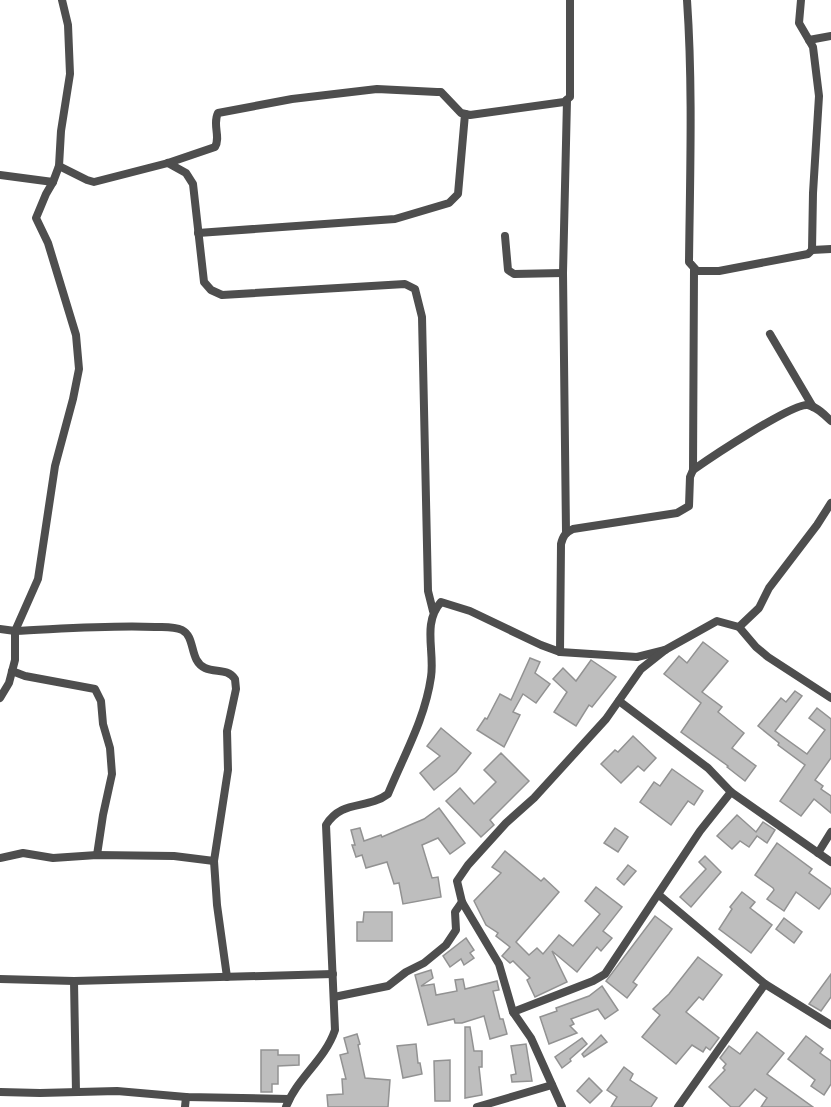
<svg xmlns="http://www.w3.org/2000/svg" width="831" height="1107" viewBox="0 0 831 1107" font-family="Karla,sans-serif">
	<rect width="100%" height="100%" fill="#fff"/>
	<g fill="#bebebe" stroke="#929292" stroke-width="1.5">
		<polygon points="703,642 728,661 702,692 722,707 718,712 744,733 732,748 756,766 745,781 727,767 728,766 681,732 701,703 664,674 679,656 687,663"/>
		<polygon points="530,658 540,662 535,673 550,684 536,703 523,694 513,712 520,715 504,747 477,730 485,718 487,719 500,694 511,700"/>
		<polygon points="591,660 616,677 592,707 589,705 576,726 554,712 567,692 553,679 563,668 576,681"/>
		<polygon points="795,691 802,696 775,731 807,754 825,730 809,718 817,708 831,719 831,758 815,780 823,786 821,789 831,796 831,813 814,799 801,816 780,801 805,765 778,745 779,743 758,726 781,698 786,702"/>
		<polygon points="441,728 471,753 456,772 434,790 420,773 440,756 427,746"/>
		<polygon points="633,736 656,758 644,771 638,766 621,783 601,764 615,750 618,752"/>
		<polygon points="501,753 529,781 490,820 494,825 481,837 446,801 460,788 474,804 496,782 484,770"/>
		<polygon points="672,769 703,791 694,805 688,801 671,825 640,802 654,782 660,786"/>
		<polygon points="439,808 465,843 450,854 438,838 422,845 432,878 438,877 441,897 403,904 399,883 394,884 387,862 366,868 362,855 356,857 352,845 355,845 351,830 360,828 364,841 381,835 382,837 424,819"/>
		<polygon points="737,815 756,832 763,822 775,830 767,843 757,836 749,847 740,841 732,849 717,836"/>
		<polygon points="615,828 628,837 618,852 604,843"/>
		<polygon points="777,843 812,869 809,873 831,889 831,893 819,909 796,892 784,911 767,899 774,890 773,888 755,875"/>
		<polygon points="505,851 541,881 544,878 559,892 516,942 529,955 537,948 543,954 559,935 573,946 600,914 585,901 596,887 622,907 603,931 612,938 601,951 597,947 577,972 552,951 567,982 535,997 527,980 530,978 513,961 510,963 502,956 510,947 496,936 498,933 486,925 474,901 501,873 492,867"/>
		<polygon points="705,856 721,872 691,907 680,897 706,869 699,862"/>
		<polygon points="628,865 636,871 624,885 617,879"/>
		<polygon points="742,892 755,902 750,908 772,925 751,953 719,929 732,909 730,907"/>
		<polygon points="364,912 392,912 392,941 357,941 357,922 363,922"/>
		<polygon points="655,916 672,929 633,982 637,985 627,998 606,981"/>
		<polygon points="784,918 802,932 794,943 776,929"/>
		<polygon points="466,938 474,950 470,953 474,958 464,965 461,959 450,967 443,956"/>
		<polygon points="698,957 722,975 703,1000 699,997 686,1012 719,1038 710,1050 706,1047 703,1052 692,1045 676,1064 642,1037 660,1015 653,1009 669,994"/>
		<polygon points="431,970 433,978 421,986 434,984 436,995 457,991 455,980 463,979 465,989 497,981 499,990 493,991 500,1019 503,1019 507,1034 490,1039 484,1016 462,1023 455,1023 454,1019 428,1025 415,975"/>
		<polygon points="831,974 831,997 821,1011 809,1004"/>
		<polygon points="602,986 618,1010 605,1019 598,1009 571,1019 574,1024 570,1026 577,1033 549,1044 540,1017 557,1011 556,1008 589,996"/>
		<polygon points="465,1027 470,1027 474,1051 482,1051 482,1067 479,1067 482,1095 465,1098"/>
		<polygon points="757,1032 784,1053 767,1074 813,1107 761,1107 767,1098 755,1089 739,1107 731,1107 709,1087 725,1070 723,1068 726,1064 720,1058 729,1046 740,1054"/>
		<polygon points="357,1034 360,1044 358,1045 365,1078 390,1080 388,1107 328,1107 327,1095 343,1094 342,1079 346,1079 340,1055 348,1053 344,1038"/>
		<polygon points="601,1035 607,1042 584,1057 582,1054"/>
		<polygon points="806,1036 823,1049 820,1053 831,1061 831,1084 824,1095 811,1086 815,1080 788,1059"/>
		<polygon points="582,1038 587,1044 570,1059 571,1061 562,1068 555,1057"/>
		<polygon points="416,1044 418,1063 420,1063 422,1074 403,1078 397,1046"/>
		<polygon points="526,1044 532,1081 512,1082 511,1075 516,1074 511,1046"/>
		<polygon points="261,1050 278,1050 278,1055 299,1055 299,1065 278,1066 278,1084 272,1084 272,1092 261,1092"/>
		<polygon points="450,1060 450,1101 435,1101 434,1061"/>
		<polygon points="624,1067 633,1074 630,1080 657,1098 651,1107 611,1107 617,1097 607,1090"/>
		<polygon points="589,1078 602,1091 590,1103 577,1091"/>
	</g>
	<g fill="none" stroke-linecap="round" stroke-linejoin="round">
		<g stroke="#4e4e4e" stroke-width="8">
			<path d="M687 0C693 87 690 175 689 262L697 271H719L808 254 812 250 813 193 819 96 813 47 799 23 801 0"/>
			<polyline points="809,40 831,36"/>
			<polyline points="168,163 186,173 193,184 204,282 211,290 222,295 405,284 415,289 422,317 428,591 433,611"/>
			<path d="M59 166 87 180 94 182 168 163 215 147C221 137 212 124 218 113L292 99 377 89 437 92H441L461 113 470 115 564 102 570 97V0"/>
			<polyline points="0,175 53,182"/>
			<polyline points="198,233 395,219 449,203 458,194 465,114"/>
			<polyline points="505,236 508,270 514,274 563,273"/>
			<polyline points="812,250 831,249"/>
			<polyline points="770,334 813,407"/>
			<polyline points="693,470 694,269"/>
			<polyline points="566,532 563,273 567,100"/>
			<polyline points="739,627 756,647 768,657 831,698"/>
			<path d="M0 629 15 631C61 629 108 625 155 627 163 627 174 626 182 630 196 637 189 661 205 668 216 673 227 668 235 679L236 689 227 731 228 770 214 861 217 905 227 977"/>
			<path d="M560 652 561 544C563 536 565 533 573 529L677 513 689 506 690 477 693 470C710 458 792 403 808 405 817 407 825 415 831 421"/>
			<polyline points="12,671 25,676 95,689 101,701 103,724 110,748 112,774 103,815 97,855"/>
			<polyline points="0,698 9,683 15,660 15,631 38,579 55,466 73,399 79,369 76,335 48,243 36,218 46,194 53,182 59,166 61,131 70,74 68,25 62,0"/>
			<polyline points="619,701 708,768 731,792 831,862"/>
			<polyline points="818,853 831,832"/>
			<polyline points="0,858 23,853 53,858 97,855 174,856 214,861"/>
			<polyline points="659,895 765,984 831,1025"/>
			<polyline points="0,979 74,981 333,974"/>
			<polyline points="74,981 76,1092"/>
			<polyline points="334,997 388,986 406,972 424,963 446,945 456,930 455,912 462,902"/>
			<polyline points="513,1012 593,981 605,974 700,831 731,792"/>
			<polyline points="0,1092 40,1093 117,1091 186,1097 289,1099"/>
			<polyline points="185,1107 186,1097"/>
			<path d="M286 1107C297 1078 325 1060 335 1030L326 825C342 799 367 810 388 794 404 755 425 719 431 677 435 652 422 623 441 602L470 611 541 645 560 652 637 657 665 650"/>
			<polyline points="477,1107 552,1085"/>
			<polyline points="562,1107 531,1038 513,1012 499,964 462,902 457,881 468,865 506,823 534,798 606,719 641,669 665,650 717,621 739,627 759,608 769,588 817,525 831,503"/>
			<polyline points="678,1107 765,984"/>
		</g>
	</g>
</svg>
